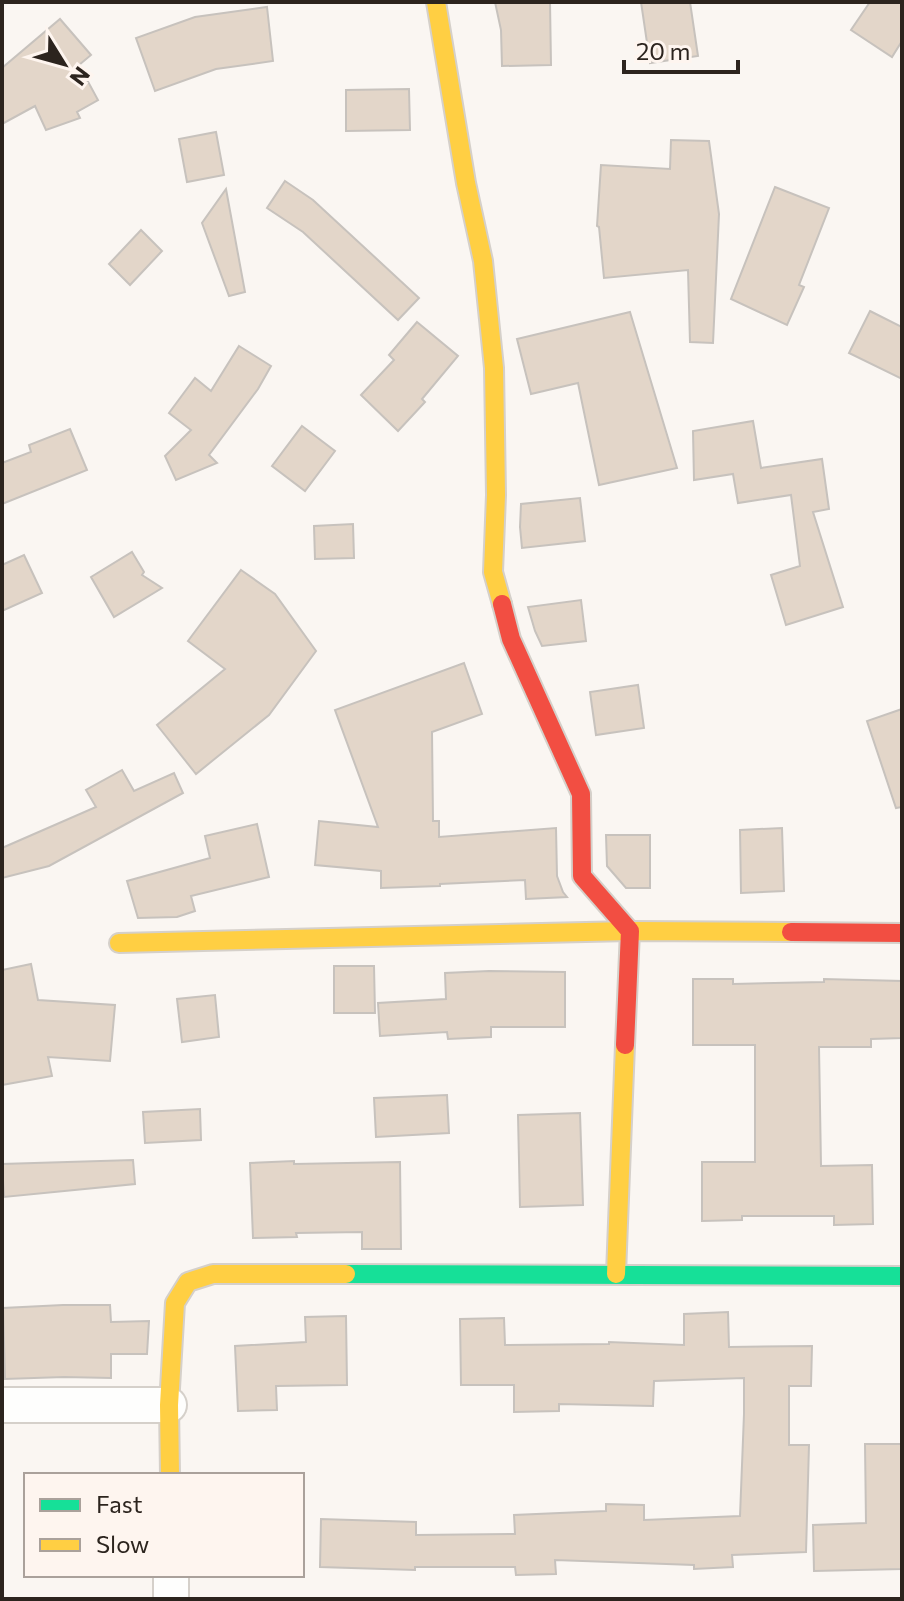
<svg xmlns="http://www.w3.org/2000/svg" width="904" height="1601" viewBox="0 0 904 1601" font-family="Commissioner,sans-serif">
	<rect width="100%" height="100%" fill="#faf6f2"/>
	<g fill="#e3d6c9" stroke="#c7c2bd" stroke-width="2">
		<polygon points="495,2 550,2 551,65 502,66 501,30"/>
		<polygon points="641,2 690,2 698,56 650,63"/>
		<polygon points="870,2 902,2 902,41 892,57 851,30"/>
		<polygon points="267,7 273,61 216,69 155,91 136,38 195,17"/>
		<polygon points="60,19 91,55 79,65 98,100 77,112 80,118 46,130 35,106 2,124 2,68"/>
		<polygon points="409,89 410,130 346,131 346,90"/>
		<polygon points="216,132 224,175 187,182 179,139"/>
		<polygon points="671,140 709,141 719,214 713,343 690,342 688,270 604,278 599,227 597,226 601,165 670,169"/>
		<polygon points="285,181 313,200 419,298 398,320 303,232 267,208"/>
		<polygon points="775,187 829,208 799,285 804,287 787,325 731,299"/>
		<polygon points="226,189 245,292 229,296 202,223"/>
		<polygon points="141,230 162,251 130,285 109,264"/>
		<polygon points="870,311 902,327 902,379 849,353"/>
		<polygon points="630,312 677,468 599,485 578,383 531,394 517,339"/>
		<polygon points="417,322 458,356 422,399 425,402 398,431 361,395 394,360 389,355"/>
		<polygon points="239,346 271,366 258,389 209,455 217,463 176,480 165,456 191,430 169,413 195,378 211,391"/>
		<polygon points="753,421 761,468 822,459 829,509 813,512 843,607 786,625 771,575 800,566 791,495 738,503 733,474 694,480 693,431"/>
		<polygon points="302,426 335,451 305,491 272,466"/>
		<polygon points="70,429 87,470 2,504 2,463 31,452 29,445"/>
		<polygon points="580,498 585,541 522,548 520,527 521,504"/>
		<polygon points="353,524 354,558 315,559 314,526"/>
		<polygon points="132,552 144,572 142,575 162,588 114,617 91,577"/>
		<polygon points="24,555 42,593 2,611 2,565"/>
		<polygon points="241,570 275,594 316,651 269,715 196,774 157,725 225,669 188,641"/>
		<polygon points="581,600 586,641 542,646 535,631 528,607"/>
		<polygon points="464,663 482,714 432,732 433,821 439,821 439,837 556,828 557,876 563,892 567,897 526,899 525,880 440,884 440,886 381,888 381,871 315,865 319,821 378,827 335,710"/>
		<polygon points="638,685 644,728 596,735 590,692"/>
		<polygon points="902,709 902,807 896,808 867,721"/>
		<polygon points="122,770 134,791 174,773 183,793 49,866 2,878 2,848 96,807 86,790"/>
		<polygon points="257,824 269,877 191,896 195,911 177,917 138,918 127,881 210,858 205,836"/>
		<polygon points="782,828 784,891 741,893 740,830"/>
		<polygon points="606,835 650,835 650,888 626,888 607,866"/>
		<polygon points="31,964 38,1000 115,1005 110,1061 48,1057 52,1076 2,1085 2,970"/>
		<polygon points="334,966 374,966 375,1013 334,1013"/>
		<polygon points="489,971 565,972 565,1027 491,1027 491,1037 448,1039 447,1032 380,1036 378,1003 446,999 445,973"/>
		<polygon points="693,979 733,979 733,984 824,982 824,979 902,981 902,1038 871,1039 871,1047 819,1047 821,1166 872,1165 873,1224 834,1225 834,1216 742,1216 742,1220 702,1221 702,1162 755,1162 755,1045 693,1045"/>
		<polygon points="215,995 219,1037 182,1042 177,999"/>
		<polygon points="447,1095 449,1133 376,1137 374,1098"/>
		<polygon points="200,1109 201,1140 145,1143 143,1112"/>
		<polygon points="580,1113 583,1205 520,1207 518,1115"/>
		<polygon points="133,1160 135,1184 4,1197 2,1164"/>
		<polygon points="294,1161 294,1164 400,1162 401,1249 362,1249 362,1232 296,1233 297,1237 253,1238 250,1163"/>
		<polygon points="63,1305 110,1305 111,1322 149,1321 147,1354 111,1354 111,1378 64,1377 5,1379 3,1308"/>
		<polygon points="728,1312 729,1347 812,1346 811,1386 789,1386 789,1445 809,1445 806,1552 732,1555 733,1567 694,1569 694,1565 555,1560 556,1574 516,1575 515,1567 415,1567 415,1570 320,1567 321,1519 416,1522 416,1535 515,1534 514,1515 606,1511 606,1504 644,1505 644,1520 740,1516 744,1414 744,1378 654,1381 653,1406 559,1404 559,1411 514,1412 514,1385 461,1385 460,1319 504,1318 505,1345 609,1344 609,1342 684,1345 684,1314"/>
		<polygon points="346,1316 347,1385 276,1386 277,1410 238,1411 235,1346 306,1342 305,1317"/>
		<polygon points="865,1444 902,1444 902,1569 814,1571 813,1525 866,1523"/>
	</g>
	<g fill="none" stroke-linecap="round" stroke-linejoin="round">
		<g stroke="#d5d0ca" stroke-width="38">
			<g id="street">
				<polyline points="2,1405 169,1405"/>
				<polyline points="171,1575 171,1599"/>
			</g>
		</g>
		<g stroke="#d5d0ca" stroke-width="22">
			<polyline id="fast" points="346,1274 902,1276"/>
		</g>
		<g stroke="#d5d0ca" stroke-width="22">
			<g id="slow">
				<polyline points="436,2 466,183 483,261 494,368 496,495 493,572 502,604"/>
				<polyline points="119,943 630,931 791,932"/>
				<polyline points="616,1274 625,1045"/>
				<polyline points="170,1475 169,1405 175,1303 188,1282 213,1274 346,1274"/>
			</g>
		</g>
		<g stroke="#d5d0ca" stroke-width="22">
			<g id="jam">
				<polyline points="502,604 511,639 581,794 582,876 630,931 625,1045"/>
				<polyline points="791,932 902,933"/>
			</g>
		</g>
		<use href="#street" stroke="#fefefd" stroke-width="34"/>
		<use href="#fast" stroke="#16e098" stroke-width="18"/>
		<use href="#slow" stroke="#ffcf43" stroke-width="18"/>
		<use href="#jam" stroke="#f24e42" stroke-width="18"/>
	</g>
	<rect width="904" height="1601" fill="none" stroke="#2c241e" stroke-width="8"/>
	<rect x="24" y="1473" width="280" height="104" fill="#fef5ef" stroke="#aaa19b" stroke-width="2"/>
	<rect x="40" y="1499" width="40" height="12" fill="#16e098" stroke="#aaa19b" stroke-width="2"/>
	<text x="96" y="1513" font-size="24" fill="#2c241e">Fast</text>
	<rect x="40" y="1539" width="40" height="12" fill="#ffcf43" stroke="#aaa19b" stroke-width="2"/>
	<text x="96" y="1553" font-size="24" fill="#2c241e">Slow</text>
	<g transform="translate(64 64) rotate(127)" stroke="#fef5ef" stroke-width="6" paint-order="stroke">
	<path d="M0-6L14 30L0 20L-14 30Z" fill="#2c241e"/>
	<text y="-12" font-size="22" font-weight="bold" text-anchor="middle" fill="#2c241e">N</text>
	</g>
	<path d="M624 60v12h114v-12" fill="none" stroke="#2c241e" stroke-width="4"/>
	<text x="636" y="60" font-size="24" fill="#2c241e" stroke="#fef5ef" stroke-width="6" paint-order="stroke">20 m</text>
</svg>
